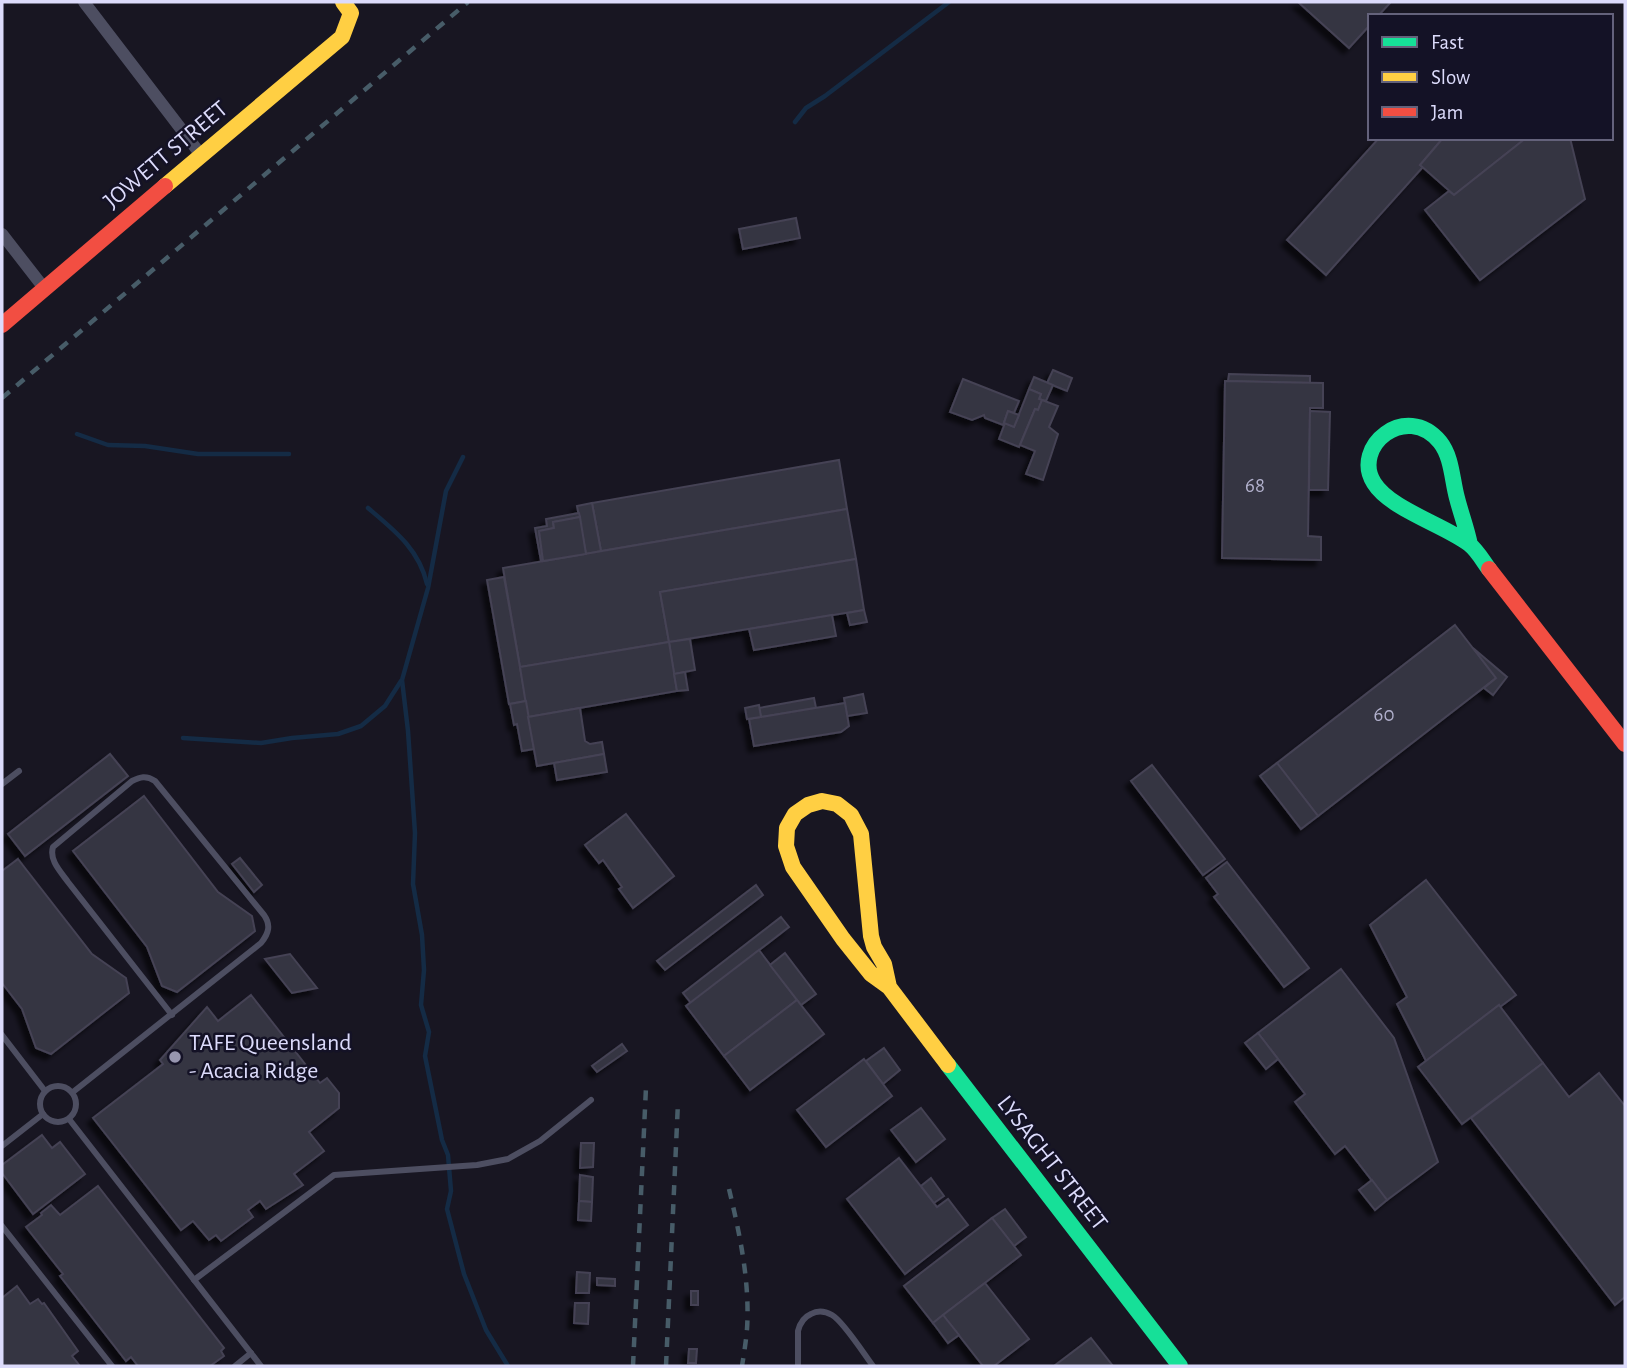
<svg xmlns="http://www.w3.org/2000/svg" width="1627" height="1368" viewBox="0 0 1627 1368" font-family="'Alegreya Sans',sans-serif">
	<defs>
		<filter id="shadow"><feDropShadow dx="-5.5" dy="5.5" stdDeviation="2" flood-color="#0009"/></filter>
	</defs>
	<rect width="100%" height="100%" fill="#181622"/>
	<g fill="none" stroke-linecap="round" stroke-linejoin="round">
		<g stroke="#142b45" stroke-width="4.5">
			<polyline points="795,122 806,108 825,96 949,2"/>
			<polyline points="77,434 108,445 145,446 198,454 289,454"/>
			<polyline points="463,457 446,491 428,588 402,680 408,731 415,833 413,884 422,935 424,970 421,1005 429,1032 425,1056 442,1140 448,1155 451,1191 447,1209 464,1274 486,1330 508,1366"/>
			<path d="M368 508C394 530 419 549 427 584"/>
			<polyline points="183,738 261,743 292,738 338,734 361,726 385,706 401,681"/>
		</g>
	</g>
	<g fill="#363443" stroke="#454354" stroke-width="2" filter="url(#shadow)">
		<polygon points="1298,2 1391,2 1378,16 1370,16 1370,25 1349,48"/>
		<polygon points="1379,138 1443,138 1420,165 1423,167 1326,275 1287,240"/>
		<polygon points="1443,138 1526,138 1454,195 1420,165"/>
		<polygon points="1526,138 1570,138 1585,199 1480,280 1425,210 1449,191 1454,195"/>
		<polygon points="796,218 800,238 743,249 739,229"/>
		<polygon points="1053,370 1072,378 1067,391 1047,383"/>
		<polygon points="1229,374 1310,376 1310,383 1228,381"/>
		<polygon points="1034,377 1053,385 1046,401 1039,399 1041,394 1029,389"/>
		<polygon points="963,379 1019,401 1014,413 1008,411 1003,425 985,418 984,415 972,420 950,412"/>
		<polygon points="1225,381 1323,383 1323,408 1310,408 1308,536 1321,537 1321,560 1222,558"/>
		<polygon points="1029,389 1041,394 1039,399 1042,400 1038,410 1035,409 1019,447 999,439 1005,423 1014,427"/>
		<polygon points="1042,400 1058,406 1049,427 1058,434 1043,480 1026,474 1035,451 1020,445 1035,409 1038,410"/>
		<polygon points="1008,411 1019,415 1014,427 1004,423"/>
		<polygon points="1310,411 1330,412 1328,490 1309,490"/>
		<polygon points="839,460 847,509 601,551 592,503"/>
		<polygon points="592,503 601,551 586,554 577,506"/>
		<polygon points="847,509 856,559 660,592 669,642 520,667 503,568"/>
		<polygon points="579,513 580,517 553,522 554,528 539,531 543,561 541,561 535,528 547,526 546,519"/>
		<polygon points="580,517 586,554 543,561 539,531 554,528 553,522"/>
		<polygon points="856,559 864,610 669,642 660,592"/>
		<polygon points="504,577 526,701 509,704 487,580"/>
		<polygon points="864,610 867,622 850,625 847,613"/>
		<polygon points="832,615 836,636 754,650 749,629"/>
		<polygon points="1455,625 1496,678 1318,816 1277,763"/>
		<polygon points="690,639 695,670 674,674 669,642"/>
		<polygon points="669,642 677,691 528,717 520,667"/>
		<polygon points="1473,648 1507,677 1493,695 1484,688 1496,678"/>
		<polygon points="685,672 688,690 677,691 674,674"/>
		<polygon points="863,694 867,713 847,716 844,698"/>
		<polygon points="814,698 816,708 761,717 759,708"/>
		<polygon points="526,701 534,749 522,751 517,724 514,725 510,704"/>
		<polygon points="845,703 849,726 841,732 754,746 749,719"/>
		<polygon points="759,705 761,717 747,719 745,708"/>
		<polygon points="580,708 585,741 590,744 602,742 604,754 537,766 528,717"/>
		<polygon points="110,754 128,776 25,856 8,834"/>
		<polygon points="604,754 607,772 557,780 554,763"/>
		<polygon points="1277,763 1318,816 1301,829 1260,776"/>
		<polygon points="1152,765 1225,859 1203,875 1131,781"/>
		<polygon points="144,796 218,892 252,916 255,931 177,992 162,986 147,947 73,851"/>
		<polygon points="626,814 674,876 633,908 619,889 622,887 603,860 599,863 585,845"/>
		<polygon points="240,858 262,885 254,892 232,864"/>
		<polygon points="18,859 92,954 126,978 129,993 51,1054 36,1048 22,1009 2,983 2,871"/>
		<polygon points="1227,862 1309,968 1284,987 1214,897 1218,894 1206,878"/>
		<polygon points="1426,880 1516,995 1500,1007 1499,1005 1426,1061 1397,1004 1407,997 1370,925"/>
		<polygon points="756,885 763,895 665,970 657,961"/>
		<polygon points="781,917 789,927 691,1003 683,993"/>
		<polygon points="759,950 797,1000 724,1056 686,1006"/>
		<polygon points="785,953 816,994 801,1005 770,965"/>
		<polygon points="290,954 317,988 292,993 265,959"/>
		<polygon points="1341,969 1394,1038 1438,1162 1387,1200 1345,1146 1335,1154 1295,1102 1305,1094 1258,1033"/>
		<polygon points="251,995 320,1083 327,1078 339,1093 339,1108 309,1132 324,1151 294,1174 303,1185 266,1209 260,1201 248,1210 253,1217 221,1241 216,1235 209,1240 193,1221 181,1230 93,1118 163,1064 160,1060 207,1007 218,1021"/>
		<polygon points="797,1000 824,1034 750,1090 724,1056"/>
		<polygon points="1499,1005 1543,1063 1462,1124 1418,1067"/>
		<polygon points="1258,1033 1278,1059 1266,1069 1245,1043"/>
		<polygon points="622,1044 627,1051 597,1072 592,1066"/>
		<polygon points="884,1048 900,1070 883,1084 866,1061"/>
		<polygon points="864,1059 892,1096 826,1147 797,1110"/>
		<polygon points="1543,1063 1569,1097 1599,1073 1625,1106 1625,1297 1615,1305 1471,1118"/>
		<polygon points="921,1108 945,1139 916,1162 891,1130"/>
		<polygon points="42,1135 52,1148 60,1142 85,1174 33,1214 2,1173 2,1165"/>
		<polygon points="581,1143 594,1143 593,1167 580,1168"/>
		<polygon points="899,1158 937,1207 948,1199 968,1225 905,1274 847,1199"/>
		<polygon points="580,1175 593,1177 592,1202 579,1201"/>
		<polygon points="931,1178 944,1196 934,1203 921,1186"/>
		<polygon points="1372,1180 1387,1200 1375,1210 1359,1190"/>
		<polygon points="98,1186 224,1348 221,1351 224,1356 210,1366 138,1366 131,1357 126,1361 60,1276 63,1274 26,1227 42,1215 41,1213 51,1205 60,1215"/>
		<polygon points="579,1201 592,1202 591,1221 578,1220"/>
		<polygon points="1005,1209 1026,1237 1014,1246 992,1218"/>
		<polygon points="992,1218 1021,1255 933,1323 904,1286"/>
		<polygon points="577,1272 590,1273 589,1293 576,1293"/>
		<polygon points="597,1278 615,1279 615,1286 597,1285"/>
		<polygon points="985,1283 1029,1339 994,1366 983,1366 943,1315"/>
		<polygon points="17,1286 30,1304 38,1299 42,1304 44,1303 78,1351 72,1356 80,1366 2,1366 2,1298"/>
		<rect x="691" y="1291" width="7" height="14"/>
		<polygon points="575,1303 589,1303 588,1324 574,1323"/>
		<polygon points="943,1315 959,1335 948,1343 933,1323"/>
		<polygon points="1091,1338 1113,1366 1054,1366"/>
		<polygon points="689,1349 697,1349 696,1363 688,1363"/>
	</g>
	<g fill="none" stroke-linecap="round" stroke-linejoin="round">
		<g stroke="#4d4e61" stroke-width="6">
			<polyline points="2,784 19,771"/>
			<polyline points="2,1035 45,1091"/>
			<circle cx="58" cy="1104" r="18"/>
			<path d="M73 1092 261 943C269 933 271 925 264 915L155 781C146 775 140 777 132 781L53 847C49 860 60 871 68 882L172 1015"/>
			<polyline points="69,1119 261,1366"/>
			<polyline points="2,1146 43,1114"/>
			<polyline points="2,1226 112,1366"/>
			<polyline points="194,1280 334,1175 477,1165 508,1159 540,1141 591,1100"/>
			<polyline points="235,1366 251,1353"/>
			<path d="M798 1366V1331C800 1323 804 1317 811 1314 818 1310 825 1311 832 1315 843 1321 864 1354 873 1366"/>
		</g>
		<g stroke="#4d4e61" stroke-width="12">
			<polyline points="84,2 201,155"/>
			<polyline points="2,234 44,288"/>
		</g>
		<g stroke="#16e098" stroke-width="16">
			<path d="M1470 545C1467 529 1461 514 1457 498 1452 480 1452 457 1440 442 1406 401 1351 447 1374 483 1390 509 1444 525 1469 544 1477 550 1483 561 1489 569"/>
			<polyline points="948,1065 1180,1366"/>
		</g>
		<g stroke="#ffcf43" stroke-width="16">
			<polyline points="165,186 342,37 351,13 343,2"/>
			<polyline points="889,987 884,964 874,947 871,936 861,834 851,815 837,804 822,801 808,805 795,814 787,828 786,846 793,867 843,939 871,974 889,987 948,1065"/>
		</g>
		<g stroke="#f24e42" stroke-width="16">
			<polyline points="2,325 165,186"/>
			<polyline points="1489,569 1625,744"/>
		</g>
		<g stroke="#475c68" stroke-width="4.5" stroke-dasharray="10 9" stroke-linecap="butt">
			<polyline points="2,398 468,2"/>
			<path d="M729 1189C740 1235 750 1282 747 1329 746 1341 744 1354 742 1366"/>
			<polyline points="633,1366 646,1087"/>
			<polyline points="666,1366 678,1102"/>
		</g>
	</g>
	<circle fill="#9796af" stroke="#141226" stroke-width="2.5" cx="175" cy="1057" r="7"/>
	<g text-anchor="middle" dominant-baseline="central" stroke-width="5" stroke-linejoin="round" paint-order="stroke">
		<g font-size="21" fill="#b2b1cd">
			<text x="1255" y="485">68</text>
			<text x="1384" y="714">60</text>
		</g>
		<g font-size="24" fill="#dcdbfb" stroke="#141226">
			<text transform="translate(166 155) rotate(-40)">JOWETT STREET</text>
			<text transform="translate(1052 1163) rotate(52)">LYSAGHT STREET</text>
		</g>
		<g font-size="24" fill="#dcdbfb" stroke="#141226" text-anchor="start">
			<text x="189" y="1043">TAFE Queensland<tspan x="189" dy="28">- Acacia Ridge</tspan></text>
		</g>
	</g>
	<rect width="1627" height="1368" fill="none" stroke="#dcdbfb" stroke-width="7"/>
	<rect x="1368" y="14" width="245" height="126" fill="#141226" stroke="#64627b" stroke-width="2"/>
	<rect x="1382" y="37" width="35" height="10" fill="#16e098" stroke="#64627b" stroke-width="2"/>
	<text x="1431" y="49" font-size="21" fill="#dcdbfb">Fast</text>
	<rect x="1382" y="72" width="35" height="10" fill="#ffcf43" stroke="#64627b" stroke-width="2"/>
	<text x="1431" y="84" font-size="21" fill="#dcdbfb">Slow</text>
	<rect x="1382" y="107" width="35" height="10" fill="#f24e42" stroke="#64627b" stroke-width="2"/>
	<text x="1431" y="119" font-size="21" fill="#dcdbfb">Jam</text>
</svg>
